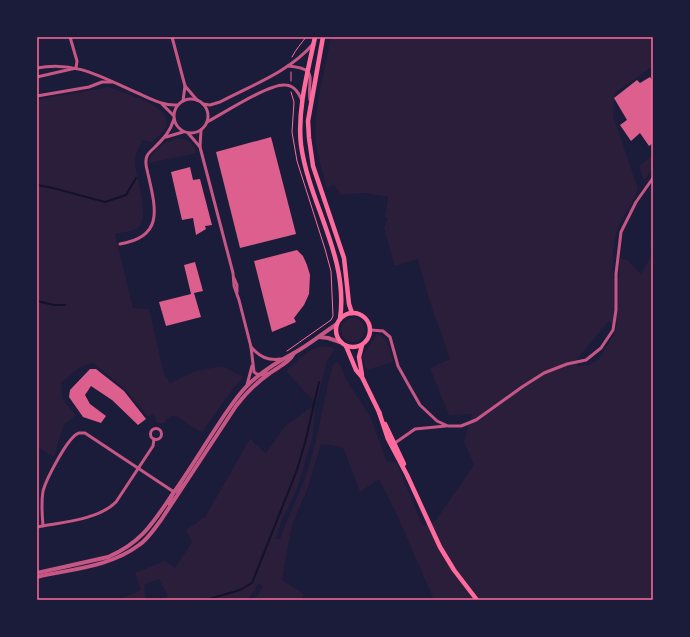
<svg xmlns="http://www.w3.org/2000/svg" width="690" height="637" viewBox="0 0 690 637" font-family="'Work Sans',sans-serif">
	<rect width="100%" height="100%" fill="#1b1b3a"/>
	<g fill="#2a1e3b" fill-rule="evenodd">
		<path d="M331 37H653V66L615 93 613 116 638 189C633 205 620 218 616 234 612 248 613 265 613 279L619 278 620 258 628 260 641 274 652 254 650 240 653 239V600H434L399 519 379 479 360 492 343 447 321 444 307 490 292 525 282 580 304 594 301 600H255L263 586 258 584 248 600H162L168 596 159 579 144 585 146 600H118L141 590 135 573 164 561 175 568 192 542 186 530 205 517 250 439 266 453 286 425 316 404 286 371C299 359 317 339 335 349L327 361 316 404 312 439 297 489 281 522 276 539H280C289 513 302 490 310 462 320 430 324 396 333 364L337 362 340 364 348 383 370 416 381 445 386 461 396 462 423 526 436 520 474 465 464 442 472 414 449 415 430 368 450 359 428 296 418 259 395 266 384 228 388 218 385 217 388 197 364 193 341 195 334 185 327 188C323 173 318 158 316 143 313 112 325 69 331 37ZM608 322H617L615 333 599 359 588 365 577 366V359Z"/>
		<path d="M109 87C121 92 154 102 162 112 165 115 168 121 166 126 164 133 157 137 152 142L142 140C140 146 134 156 135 163 136 178 150 215 139 227 133 232 123 232 115 234L133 308 149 309 164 374 170 383 196 371 222 366 244 377 232 390 202 432C198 430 194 428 191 426 181 420 173 408 164 423H157L153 413 148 417 125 389 93 363 80 367 61 383 63 400 76 415 64 424 54 457 37 447V100Z"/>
		<path d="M177 138C187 139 194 143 197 153L149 163C149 153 160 147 167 141L168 142Z"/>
		<polygon points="653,155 653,168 644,181 639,166"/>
		<circle cx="353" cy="330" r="12"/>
		<path d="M377 334C389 337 390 351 393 362L367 370 363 360V355Z"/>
	</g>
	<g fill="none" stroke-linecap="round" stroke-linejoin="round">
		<g stroke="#12122b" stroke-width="2">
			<polyline points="37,185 53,188 105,202 126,195 136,178"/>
			<polyline points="37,301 54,305 65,305"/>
			<polyline points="205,600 240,590 252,583 297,470 306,439 319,382"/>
		</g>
	</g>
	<g fill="#dd5f8e">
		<polygon points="650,77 653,81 653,143 649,146 640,133 631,141 620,125 627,120 614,98 637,80 640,83"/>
		<polygon points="271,137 296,234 240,248 216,152"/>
		<polygon points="190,167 193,180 200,179 212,225 205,226 206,229 196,235 193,218 182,220 171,172"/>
		<polygon points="297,250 303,256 307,265 310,275 309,294 304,305 294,318 296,322 272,332 254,261"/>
		<polygon points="195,262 203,291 194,293 201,317 166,326 159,302 191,294 184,265"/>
		<polygon points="90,369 96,369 124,391 146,419 138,425 112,400 91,386 85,395 90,404 106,416 101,423 83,417 69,397 70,390"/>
	</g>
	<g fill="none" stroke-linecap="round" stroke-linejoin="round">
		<g stroke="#ff6b9d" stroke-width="1">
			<path d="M292 57C296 49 301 44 306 37"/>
			<polyline points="291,81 291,72"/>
			<polyline points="287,351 331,320 333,316 331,271 325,249 297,161 292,132 294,102 291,92"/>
		</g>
		<g stroke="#c65784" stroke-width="3">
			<polyline points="172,37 185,86 183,101"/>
			<path d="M288 66C320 69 307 77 310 100"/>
			<path d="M37 68C78 60 106 80 142 95 153 100 165 106 177 105"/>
			<polyline points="37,77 76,68 77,61 70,37"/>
			<polyline points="185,86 197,100"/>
			<polyline points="37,96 89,87 102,82 112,82"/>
			<circle cx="191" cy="116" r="17"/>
			<polyline points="162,104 173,115"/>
			<path d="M203 104 210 105 220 102C252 85 289 72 313 44"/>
			<path d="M207 122C222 114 270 83 285 85 294 85 299 93 302 101"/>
			<path d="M201 130 200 147 233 273 234 286 239 300 251 347 254 372C257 375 263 376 267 373"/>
			<polyline points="188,133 200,147"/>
			<polyline points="166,137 183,132"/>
			<path d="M120 244C164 237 156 209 148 174 147 169 144 162 147 156 148 153 152 150 155 147 164 138 170 132 174 119"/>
			<polyline points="234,278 237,285 237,292"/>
			<polyline points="371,330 383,331 390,337 398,366 408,384 420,405 437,421 448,426 461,426 476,420 522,387 544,373 567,364 586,360 601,348 613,330 616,310 616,274 621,232 636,202 653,178"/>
			<path d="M251 347C260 357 268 361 281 359"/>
			<polyline points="247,385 252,366"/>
			<circle cx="156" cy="434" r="5.5"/>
			<polyline points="395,443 415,429 446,426"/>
			<polyline points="169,504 174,492 178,491 184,484"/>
			<path d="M43 526C42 514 41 503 43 491 46 480 68 436 79 433 80 433 84 433 85 433L174 492"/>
			<path d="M37 527C62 522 98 520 116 502L153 446 154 439"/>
		</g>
		<g stroke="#c65784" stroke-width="4">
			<polyline points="319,337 328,338 340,342"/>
			<path d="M37 573 108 557C143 542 154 521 174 492 189 471 202 449 216 428 225 414 234 400 245 388 258 374 277 362 294 353 309 345 323 333 337 324"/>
			<path d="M37 577C71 569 110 567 139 545 148 539 154 529 161 520L236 406C246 393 257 382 270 373 278 367 289 363 294 353"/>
		</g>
		<g stroke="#ff6b9d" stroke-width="4.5">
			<path d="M315 37C308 71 297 110 301 145 309 204 349 257 340 319"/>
			<polyline points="323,37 308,121 309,138 313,166 344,258 349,304 352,313"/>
			<circle cx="353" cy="330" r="17"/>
			<polyline points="346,346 356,370 362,377 380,414"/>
			<polyline points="362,375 359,357 362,345"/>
			<polyline points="379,412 388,439 407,475 440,547 454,570 477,600"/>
			<polyline points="385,424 404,464"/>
		</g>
	</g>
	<rect width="690" height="637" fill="none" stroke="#1b1b3a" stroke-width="76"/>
	<rect x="38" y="38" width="614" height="561" fill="none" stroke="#ff6b9d" stroke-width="1.5"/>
</svg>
